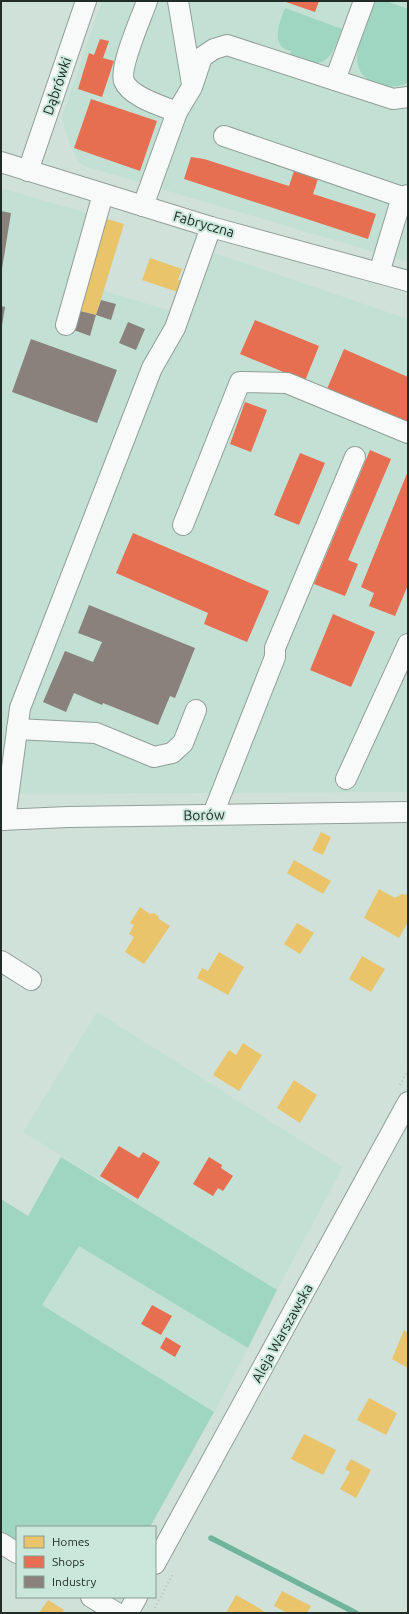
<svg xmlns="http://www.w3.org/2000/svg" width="409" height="1614" viewBox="0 0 409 1614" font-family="Ubuntu,sans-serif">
	<rect width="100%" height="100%" fill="#d0e1da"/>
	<g fill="#c3e0d4">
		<polygon points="102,1 408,1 408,262 84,166 78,161 69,142 62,117"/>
		<polygon points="1,188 124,224 104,291 175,312 183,334 214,253 408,319 408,792 1,794"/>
		<polygon points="97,1012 343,1167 277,1290 23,1132"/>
		<polygon points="79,1246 248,1348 214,1412 42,1305"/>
	</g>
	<g fill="#9ed6c1">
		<path d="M377 1 389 2 408 9V83C396 88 387 87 375 83 341 70 365 28 373 4Z"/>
		<path d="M285 8 342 29C337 43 331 66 311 63 304 63 296 58 290 56L291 51C269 47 280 21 285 8Z"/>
		<polygon points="61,1157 277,1290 248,1348 79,1246 42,1305 214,1412 150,1527 17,1527 17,1547 1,1537 1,1199 28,1216"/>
	</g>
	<g fill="#e9c46a">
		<polygon points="107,219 124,224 96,315 80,311"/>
		<polygon points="150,258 182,269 178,280 185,282 181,293 142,280"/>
		<polygon points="321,832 331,837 323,855 312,850"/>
		<polygon points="294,860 331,881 323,894 287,873"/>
		<polygon points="379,889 395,898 402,894 408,895 408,922 399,938 364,918"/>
		<polygon points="140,907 150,914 154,913 158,916 159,919 170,926 144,964 125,952 134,937 129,934 134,925 130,923"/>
		<polygon points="297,923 314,933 300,954 284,944"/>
		<polygon points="219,952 244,967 228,995 197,978 202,968 208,971"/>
		<polygon points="362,956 385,969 371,992 349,979"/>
		<polygon points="243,1043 262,1055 239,1091 213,1075 229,1050 236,1055"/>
		<polygon points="294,1080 317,1095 300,1123 277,1108"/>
		<polygon points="404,1330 408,1333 408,1368 392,1359"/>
		<polygon points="369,1398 397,1413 386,1435 357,1420"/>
		<polygon points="304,1434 336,1450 323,1475 291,1459"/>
		<polygon points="351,1459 371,1470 356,1498 340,1489 350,1472 345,1469"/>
		<polygon points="282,1591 311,1606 307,1613 287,1613 274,1606"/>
		<polygon points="236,1595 259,1608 266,1613 226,1613"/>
		<polygon points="48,1600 64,1610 62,1613 39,1613"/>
	</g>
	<g fill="#e76f51">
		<polygon points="283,1 319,1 315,12"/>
		<polygon points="100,39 109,41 103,58 114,61 102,97 78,89 89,53 94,55"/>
		<polygon points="91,99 157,121 140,171 74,148"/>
		<polygon points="191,157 204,159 289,186 294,171 318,179 313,194 376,214 368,239 184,179"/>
		<polygon points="255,320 319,346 305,381 240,354"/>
		<polygon points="344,349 408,377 408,418 406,423 327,389"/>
		<polygon points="245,402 267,410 251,452 230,444"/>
		<polygon points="370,450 391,459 348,560 358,564 345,596 314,584"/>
		<polygon points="300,453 325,463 299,525 274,515"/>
		<polygon points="408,471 408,585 395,616 369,606 374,593 361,587"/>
		<polygon points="133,533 269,591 247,642 204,624 208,613 116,573"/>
		<polygon points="333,614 375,632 351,687 310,670"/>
		<polygon points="119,1146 139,1158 143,1152 160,1162 138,1199 100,1176"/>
		<polygon points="209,1157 222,1165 221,1168 233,1176 223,1191 218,1188 213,1196 193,1184"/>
		<polygon points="152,1305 172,1316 161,1335 141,1324"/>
		<polygon points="166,1337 181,1346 175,1357 160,1348"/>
	</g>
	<g fill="#8a817c">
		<polygon points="1,211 11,213 2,269 1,269"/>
		<polygon points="101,300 116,304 111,320 96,315"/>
		<polygon points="1,306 5,307 2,326 1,326"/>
		<polygon points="80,311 96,315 90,336 74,330"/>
		<polygon points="128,322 145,329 136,350 119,343"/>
		<polygon points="31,339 117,370 97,423 12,392"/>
		<polygon points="89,605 195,648 175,698 170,696 158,725 103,703 102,705 74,693 66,712 43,702 65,651 93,662 102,642 78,633"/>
	</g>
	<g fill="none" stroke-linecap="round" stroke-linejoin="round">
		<polyline stroke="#70b49d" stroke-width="5.5" points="211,1538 356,1613"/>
		<g stroke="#919e99" stroke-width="22">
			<g id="minor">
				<path d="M147 1C142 16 119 67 124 81 130 97 162 106 177 112"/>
				<polyline points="178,1 192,84"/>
				<polyline points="335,80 364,1"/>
				<polyline points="224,136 402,197"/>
				<polyline points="1,162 211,227 408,281"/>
				<polyline points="28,171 86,1"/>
				<polyline points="143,206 177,112 192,87 202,57 214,49 227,45 393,99 408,97"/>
				<polyline points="379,273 402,197 408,195"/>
				<polyline points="66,325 103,194"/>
				<polyline points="183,525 240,382 287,383 408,433"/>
				<polyline points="17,729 96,733 154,757 172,753 183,743 196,710"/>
				<polyline points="346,779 408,644"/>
				<polyline points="213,814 275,657 275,648 355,457"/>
				<polyline points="1,820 68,817 408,812"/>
				<polyline points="5,820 20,708 152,368 175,328 211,227"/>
				<polyline points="1,961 31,980"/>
				<polyline points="1,1543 17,1553"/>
				<polyline points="155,1564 408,1102"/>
				<polyline points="91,1597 117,1613"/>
				<polyline points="128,1613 137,1597"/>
			</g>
		</g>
		<g stroke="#bbc1bf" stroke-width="2.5" stroke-dasharray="1 3" stroke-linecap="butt">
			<polyline points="400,1085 408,1070"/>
			<polyline points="155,1608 173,1574"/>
		</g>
		<use href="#minor" stroke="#f8faf9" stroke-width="20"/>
	</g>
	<g text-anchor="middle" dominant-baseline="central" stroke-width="4" stroke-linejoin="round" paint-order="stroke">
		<g font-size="14" fill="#212c28" stroke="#c9e8db">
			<text transform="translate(57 86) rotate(-71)">Dąbrówki</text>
			<text transform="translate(204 224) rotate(16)">Fabryczna</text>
			<text transform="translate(204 815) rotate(-1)">Borów</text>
			<text transform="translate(282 1333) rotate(-61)">Aleja Warszawska</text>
		</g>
	</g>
	<rect width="409" height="1614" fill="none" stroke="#212c28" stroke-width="4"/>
	<rect x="16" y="1526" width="140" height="72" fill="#c9e8db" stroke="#869d93"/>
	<rect x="24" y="1536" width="20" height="12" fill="#e9c46a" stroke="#869d93"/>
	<text x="52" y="1546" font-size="12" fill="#212c28">Homes</text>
	<rect x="24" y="1556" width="20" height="12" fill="#e76f51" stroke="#869d93"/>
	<text x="52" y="1566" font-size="12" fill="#212c28">Shops</text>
	<rect x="24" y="1576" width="20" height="12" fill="#8a817c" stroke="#869d93"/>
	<text x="52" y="1586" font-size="12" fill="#212c28">Industry</text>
</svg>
